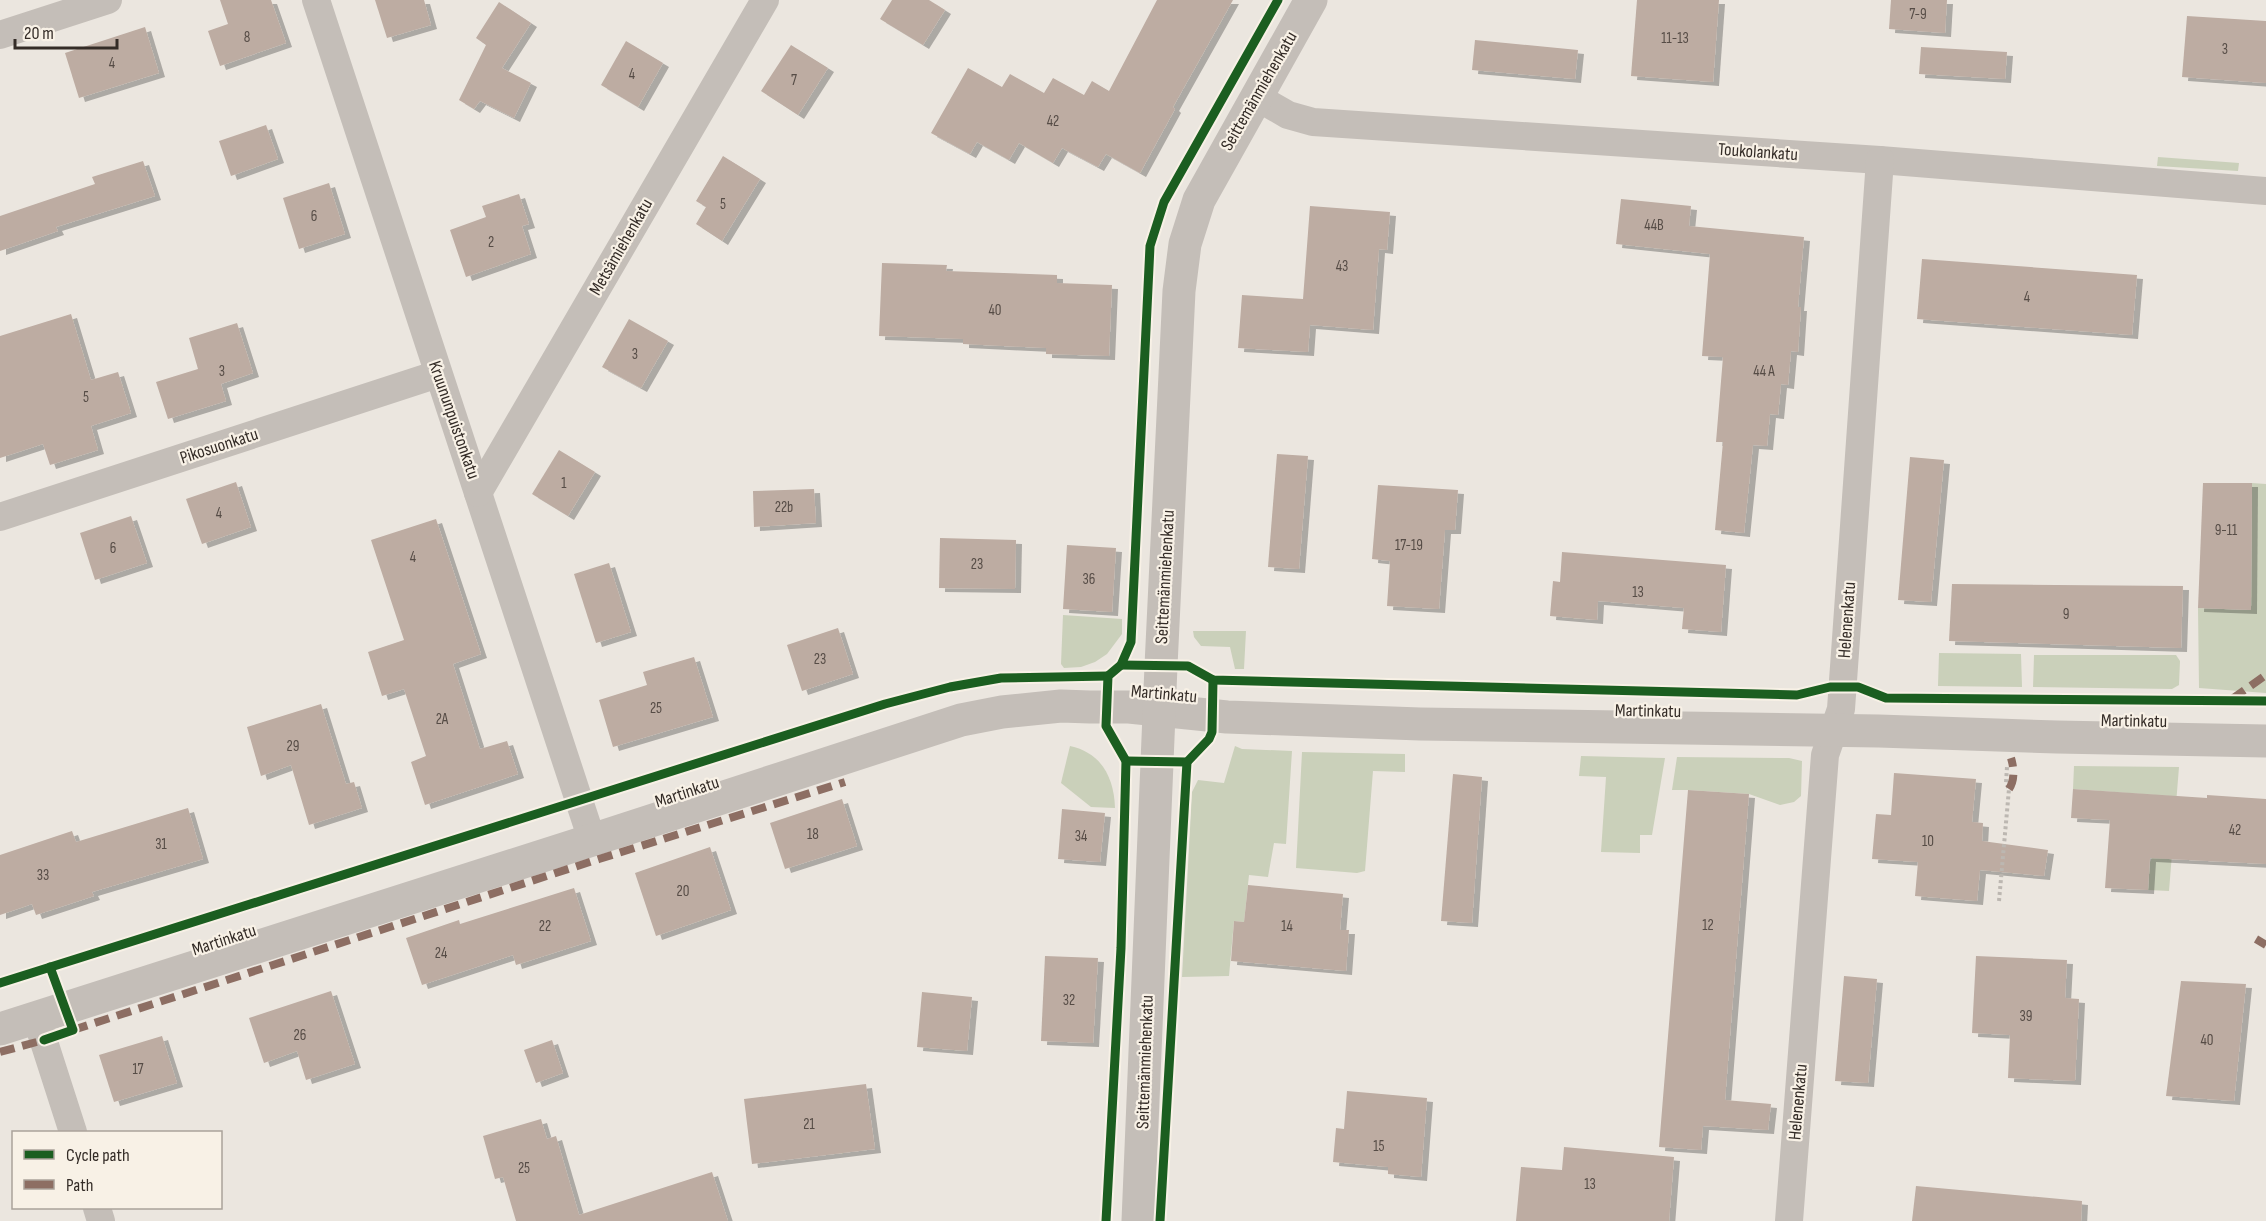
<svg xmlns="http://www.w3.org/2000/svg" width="2266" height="1221" viewBox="0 0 2266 1221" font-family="'Sofia Sans Condensed',sans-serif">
	<defs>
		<filter id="shadow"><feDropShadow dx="6" dy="4" stdDeviation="0" flood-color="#0004"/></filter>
	</defs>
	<rect width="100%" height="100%" fill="#ebe6df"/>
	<g fill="#cad0ba">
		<polygon points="2158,157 2239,163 2238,171 2157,166"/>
		<polygon points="2252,483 2266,484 2266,693 2199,688 2198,608 2251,610"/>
		<polygon points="1063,615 1122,619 1122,634 1107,654 1095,662 1081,667 1064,668 1061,664"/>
		<polygon points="1193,631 1246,631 1244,669 1235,669 1230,647 1201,646 1194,637"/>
		<polygon points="1939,653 2021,654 2022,687 1938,686"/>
		<polygon points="2034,655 2176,655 2180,661 2179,685 2172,689 2033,687"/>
		<path d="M1070 746C1102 753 1114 778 1115 808L1091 807 1061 783Z"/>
		<polygon points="1235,746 1242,749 1292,751 1286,844 1274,843 1268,877 1249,875 1244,922 1234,921 1229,976 1182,977 1192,792 1198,780 1224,783"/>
		<polygon points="1302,752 1405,754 1405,772 1373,771 1365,871 1357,873 1296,868"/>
		<polygon points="1581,756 1665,758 1652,835 1640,835 1640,853 1601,852 1606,777 1579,776"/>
		<polygon points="1677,757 1789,758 1802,761 1801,796 1794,802 1780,805 1749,794 1688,790 1672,790"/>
		<polygon points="2074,766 2179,767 2169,891 2148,890 2150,862 2167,824 2169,796 2073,789"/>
	</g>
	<g fill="#bdaca2" filter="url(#shadow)">
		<polygon points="220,0 271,0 286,43 220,66 208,31 228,24"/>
		<polygon points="375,0 424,0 431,25 387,38"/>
		<polygon points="892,0 929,0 945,10 923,45 880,19"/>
		<polygon points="1157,0 1233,0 1173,107 1175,109 1140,173 1106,154 1098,167 1062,148 1053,163 1019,143 1009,160 977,142 970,154 931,133 968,68 1002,87 1010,74 1044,93 1053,78 1084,95 1092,81 1109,91"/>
		<polygon points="1637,0 1719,0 1713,82 1631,76"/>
		<polygon points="1891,0 1947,0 1945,33 1889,29"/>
		<polygon points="499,2 531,23 502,68 531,83 514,118 480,101 474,109 459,100 486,45 476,38"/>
		<polygon points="2187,16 2266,21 2266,83 2182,77"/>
		<polygon points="145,27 159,73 79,98 65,53"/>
		<polygon points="1475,40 1578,50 1575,79 1472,70"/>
		<polygon points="626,41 663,63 638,107 601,85"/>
		<polygon points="791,45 828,68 798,115 761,91"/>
		<polygon points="1921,47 2007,52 2005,79 1919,74"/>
		<polygon points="266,125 278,159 231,176 219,141"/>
		<polygon points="723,156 760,179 722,241 696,224 706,207 696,201"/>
		<polygon points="143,161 155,196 56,227 58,231 0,251 0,216 95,184 92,177"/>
		<polygon points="329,183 345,234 299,249 283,198"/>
		<polygon points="519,194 529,224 522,226 531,254 466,277 450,230 486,217 482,206"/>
		<polygon points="1621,199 1691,206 1689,226 1804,237 1798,307 1801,307 1798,352 1791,351 1788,385 1781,384 1778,415 1770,414 1767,446 1753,445 1744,533 1715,530 1723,442 1716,442 1723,357 1702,356 1710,254 1616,244"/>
		<polygon points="1310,206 1390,212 1387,250 1379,249 1373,330 1310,325 1308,352 1238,348 1242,295 1303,299"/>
		<polygon points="1922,259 2137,275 2132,335 1917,319"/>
		<polygon points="882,263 947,265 946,271 1057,275 1057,283 1112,285 1109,356 1046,354 1046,348 963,344 963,339 879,336"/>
		<polygon points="71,314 91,380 118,372 131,413 91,426 98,450 50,465 43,444 0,458 0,336"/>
		<polygon points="629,319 668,341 641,388 602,367"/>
		<polygon points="237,323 253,373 221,384 226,401 168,419 156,382 198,369 189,338"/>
		<polygon points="559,450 595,472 568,516 532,494"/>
		<polygon points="1277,454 1308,456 1299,569 1268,567"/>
		<polygon points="1910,457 1944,460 1931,602 1898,600"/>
		<polygon points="236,482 251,527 202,544 186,499"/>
		<polygon points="2203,483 2252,483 2251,610 2198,608"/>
		<polygon points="1378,485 1458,490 1455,530 1445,530 1439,609 1387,606 1390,561 1372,559"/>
		<polygon points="814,489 816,523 754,527 753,491"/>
		<polygon points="131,516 147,563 95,580 80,533"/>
		<polygon points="436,519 481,654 453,664 480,749 507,741 518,774 425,805 411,762 426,756 404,689 382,696 368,652 404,640 371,540"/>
		<polygon points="940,538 1016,540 1015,589 939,588"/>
		<polygon points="1067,545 1116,548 1112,612 1063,609"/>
		<polygon points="1562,552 1726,565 1721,632 1682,629 1684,608 1598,601 1597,620 1550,616 1553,581 1560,582"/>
		<polygon points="609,563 631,632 596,643 574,574"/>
		<polygon points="1952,584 2183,586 2181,648 1949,641"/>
		<polygon points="838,628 853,674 802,691 787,645"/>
		<polygon points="694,657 713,717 613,747 599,700 647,685 643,672"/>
		<polygon points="321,704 346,784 354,782 362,808 309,825 291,765 261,776 247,727"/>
		<polygon points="1894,773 1976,779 1972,822 1983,823 1982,841 2048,850 2044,876 1980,870 1977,901 1915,896 1918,862 1872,859 1876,814 1891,815"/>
		<polygon points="1453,774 1482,777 1472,923 1441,921"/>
		<polygon points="2073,789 2207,798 2207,795 2266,799 2266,864 2150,858 2148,890 2105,888 2110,820 2071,818"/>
		<polygon points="1688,790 1749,794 1725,1100 1771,1104 1768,1130 1703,1126 1701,1150 1659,1147"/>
		<polygon points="842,799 857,846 785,869 770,823"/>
		<polygon points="188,808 203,859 92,892 94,896 36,915 32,904 0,915 0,855 72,831 76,842"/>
		<polygon points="1062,809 1105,813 1100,862 1058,859"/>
		<polygon points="710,847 731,910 656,936 635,873"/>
		<polygon points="1248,885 1343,894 1340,930 1349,930 1346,971 1231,961 1234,921 1244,922"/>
		<polygon points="574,888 591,941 516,965 513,955 422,985 406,938 459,920 460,924"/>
		<polygon points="1045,956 1098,958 1093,1043 1041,1041"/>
		<polygon points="1976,956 2067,960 2065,998 2079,999 2075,1081 2008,1078 2010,1035 1972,1033"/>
		<polygon points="1844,976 1877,979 1868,1083 1835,1081"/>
		<polygon points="2181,981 2246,984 2234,1101 2166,1096"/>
		<polygon points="331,991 355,1064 306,1080 297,1051 264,1063 249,1018"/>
		<polygon points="922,992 972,997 967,1051 917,1047"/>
		<polygon points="162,1036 177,1083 114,1102 99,1055"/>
		<polygon points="552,1040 563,1073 536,1083 524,1050"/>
		<polygon points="866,1084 875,1149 752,1164 744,1099"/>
		<polygon points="1347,1091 1427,1098 1421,1177 1388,1174 1388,1167 1333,1162 1336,1128 1344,1129"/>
		<polygon points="541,1119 547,1139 556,1136 580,1218 579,1215 712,1172 728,1221 516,1221 503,1177 495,1179 483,1136"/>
		<polygon points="1564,1147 1674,1157 1669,1221 1516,1221 1521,1167 1562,1170"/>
		<polygon points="1916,1186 2082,1201 2081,1221 1912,1221"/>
	</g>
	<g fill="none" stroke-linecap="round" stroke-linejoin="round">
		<polyline stroke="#bcb7b1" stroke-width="4" stroke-dasharray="3 3" stroke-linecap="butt" points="1999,901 2009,789 2006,783 2007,767"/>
		<g stroke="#c4beb8" stroke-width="28">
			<polyline points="316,0 592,840"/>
			<polyline points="0,35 108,0"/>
			<polyline points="1255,96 1288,115 1313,122 1880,160 2266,191"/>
			<polyline points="478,493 765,0"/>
			<polyline points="0,517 438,374"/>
			<polyline points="36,1017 73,1132"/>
			<polyline points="97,1208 101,1221"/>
			<polyline points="1789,1221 1825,755 1841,709 1880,160"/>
		</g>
		<g stroke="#c4beb8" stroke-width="33">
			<polyline points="0,1029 592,840 961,720 1002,712 1061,706 1090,707 1129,707 1227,717 1420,724 1879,731 2057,737 2266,741"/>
			<polyline points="1138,1221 1161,666 1179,291 1185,244 1199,200 1311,0"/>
		</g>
		<g stroke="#8d6e63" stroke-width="8" stroke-dasharray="15 8" stroke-linecap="butt">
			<polyline points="2232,699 2266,675"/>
			<path d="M2009 789C2015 780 2014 768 2011 758"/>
			<polyline points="2256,939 2266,945"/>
			<polyline points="73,1030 599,859 845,782"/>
			<polyline points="0,1052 44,1040"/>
		</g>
		<g stroke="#f8f1e6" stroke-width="13">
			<g id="cycleway">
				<polyline points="1121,665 1188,666 1213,680 1797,695 1830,687 1858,687 1886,698 2266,701"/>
				<polyline points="1126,761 1187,762 1209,739 1212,732 1213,680"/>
				<polyline points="0,983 885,704 950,687 1001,678 1108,676"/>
				<polyline points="44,1040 73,1030 50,967"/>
				<polyline points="1106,1221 1121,948 1126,761 1106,726 1108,676 1121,665 1131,642 1150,246 1164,202 1278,0"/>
				<polyline points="1160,1221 1187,762"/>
			</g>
		</g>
		<use href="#cycleway" stroke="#1b5e20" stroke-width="9"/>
	</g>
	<g text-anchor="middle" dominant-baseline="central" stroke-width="4.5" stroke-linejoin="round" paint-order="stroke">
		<g font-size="15" fill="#564c46">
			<text x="1918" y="14">7-9</text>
			<text x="247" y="37">8</text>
			<text x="1675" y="38">11-13</text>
			<text x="2225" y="49">3</text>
			<text x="112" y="63">4</text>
			<text x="632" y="74">4</text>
			<text x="794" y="80">7</text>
			<text x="1053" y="121">42</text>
			<text x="723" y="204">5</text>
			<text x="314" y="216">6</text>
			<text x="1654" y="225">44B</text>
			<text x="491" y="242">2</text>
			<text x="1342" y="266">43</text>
			<text x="2027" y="297">4</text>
			<text x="995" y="310">40</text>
			<text x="635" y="354">3</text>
			<text x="222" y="371">3</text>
			<text x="1764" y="371">44 A</text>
			<text x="86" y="397">5</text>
			<text x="564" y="483">1</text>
			<text x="784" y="507">22b</text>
			<text x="219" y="513">4</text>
			<text x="2226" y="530">9-11</text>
			<text x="1409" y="545">17-19</text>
			<text x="113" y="548">6</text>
			<text x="413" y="557">4</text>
			<text x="977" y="564">23</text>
			<text x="1089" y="579">36</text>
			<text x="1638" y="592">13</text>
			<text x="2066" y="614">9</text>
			<text x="820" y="659">23</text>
			<text x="656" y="708">25</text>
			<text x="442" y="719">2A</text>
			<text x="293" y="746">29</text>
			<text x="2235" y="830">42</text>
			<text x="813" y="834">18</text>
			<text x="1081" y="836">34</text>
			<text x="1928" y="841">10</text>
			<text x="161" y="844">31</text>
			<text x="43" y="875">33</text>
			<text x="683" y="891">20</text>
			<text x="1708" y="925">12</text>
			<text x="545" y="926">22</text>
			<text x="1287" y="926">14</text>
			<text x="441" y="953">24</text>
			<text x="1069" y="1000">32</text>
			<text x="2026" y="1016">39</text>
			<text x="300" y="1035">26</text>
			<text x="2207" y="1040">40</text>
			<text x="138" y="1069">17</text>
			<text x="809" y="1124">21</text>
			<text x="1379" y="1146">15</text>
			<text x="524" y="1168">25</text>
			<text x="1590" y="1184">13</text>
		</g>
		<g font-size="18" fill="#342c27" stroke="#f8f1e6">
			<text transform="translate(1259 91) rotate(-60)">Seittemänmiehenkatu</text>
			<text transform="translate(1758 152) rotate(4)">Toukolankatu</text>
			<text transform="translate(621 247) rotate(-60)">Metsämiehenkatu</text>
			<text transform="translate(454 420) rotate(71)">Kruununpuistonkatu</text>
			<text transform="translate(219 446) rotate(-18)">Pikosuonkatu</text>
			<text transform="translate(1165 577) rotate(-87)">Seittemänmiehenkatu</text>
			<text transform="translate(1847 620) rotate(-86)">Helenenkatu</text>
			<text transform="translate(1164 694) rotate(5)">Martinkatu</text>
			<text transform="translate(1648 711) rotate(1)">Martinkatu</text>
			<text transform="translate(2134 721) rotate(1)">Martinkatu</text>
			<text transform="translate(687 792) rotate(-18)">Martinkatu</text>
			<text transform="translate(224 940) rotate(-18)">Martinkatu</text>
			<text transform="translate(1145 1062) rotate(-88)">Seittemänmiehenkatu</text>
			<text transform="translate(1798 1102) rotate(-85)">Helenenkatu</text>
		</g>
	</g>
	<rect x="12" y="1131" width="210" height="78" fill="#f8f1e6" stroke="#aaa29a" stroke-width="1.5"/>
	<rect x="24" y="1150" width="30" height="9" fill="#1b5e20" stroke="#aaa29a" stroke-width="1.5"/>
	<text x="66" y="1161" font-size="18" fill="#342c27">Cycle path</text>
	<rect x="24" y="1180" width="30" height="9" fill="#8d6e63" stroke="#aaa29a" stroke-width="1.5"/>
	<text x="66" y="1191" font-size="18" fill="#342c27">Path</text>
	<path d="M15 39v9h102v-9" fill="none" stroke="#342c27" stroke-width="3"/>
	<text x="24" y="39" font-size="18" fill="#342c27" stroke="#f8f1e6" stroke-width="4.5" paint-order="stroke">20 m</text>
</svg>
